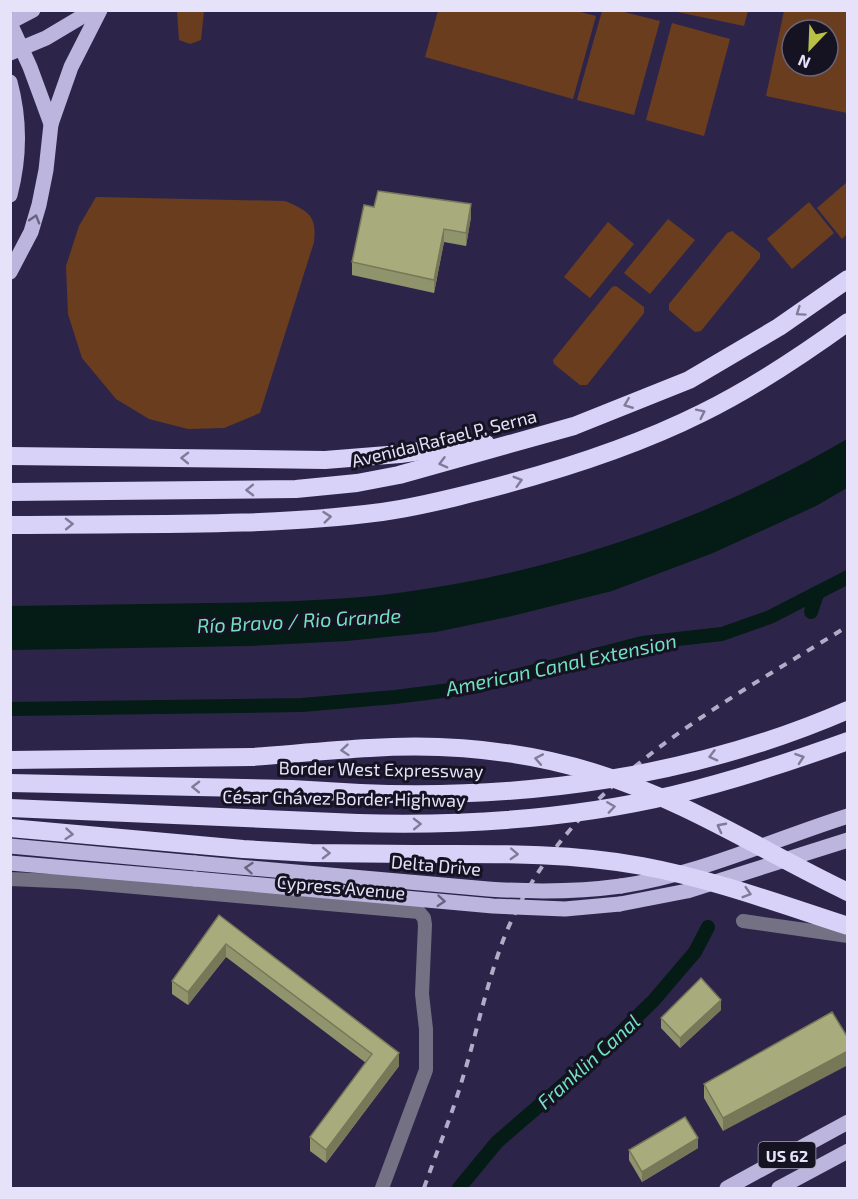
<svg xmlns="http://www.w3.org/2000/svg" width="858" height="1199" viewBox="0 0 858 1199" font-family="'Exo 2',sans-serif">
	<rect width="100%" height="100%" fill="#2d2549"/>
	<g fill="#6b3d1f" fill-rule="evenodd">
		<polygon points="177,11 204,11 201,40 190,44 179,40"/>
		<polygon points="577,11 596,16 573,99 425,57 438,11"/>
		<polygon points="602,11 620,11 660,21 634,115 577,100"/>
		<polygon points="673,11 748,11 744,26"/>
		<path d="M784 11H847V113L766 96ZM792 30H828V66H792Z"/>
		<polygon points="672,23 730,39 704,136 646,120"/>
		<polygon points="847,182 847,234 842,239 817,208"/>
		<path d="M96 197 285 201C308 211 317 215 314 242L260 413 224 428 188 429 149 419 116 399 82 358 68 314 66 266 79 226Z"/>
		<polygon points="809,202 834,233 792,269 767,239"/>
		<polygon points="668,219 695,240 650,294 624,273"/>
		<polygon points="608,222 634,244 590,298 564,277"/>
		<polygon points="732,231 760,253 760,258 701,331 695,332 669,310 669,304 727,233"/>
		<polygon points="616,286 644,307 644,313 587,385 580,385 554,364 553,360 612,287"/>
	</g>
	<path fill="#041c15" d="M847 439V488L816 506 713 553 612 591 512 616 436 632 347 641 251 646 11 650V606C77 605 144 604 210 603 275 602 340 601 405 592 560 571 712 518 847 439Z"/>
	<g fill="none" stroke-linecap="round" stroke-linejoin="round">
		<g stroke="#041c15" stroke-width="14">
			<polyline points="811,612 817,594"/>
			<polyline points="10,709 302,705 395,697 474,687 642,643 722,634 770,617 848,577"/>
			<polyline points="459,1188 497,1142 600,1053 654,1000 695,952 708,927"/>
		</g>
		<g stroke="#747184" stroke-width="14">
			<polyline points="10,879 78,882 419,912 424,918 425,925 422,994 426,1029 426,1070 382,1188"/>
			<polyline points="743,921 848,936"/>
		</g>
		<g stroke="#bcb5dd" stroke-width="15">
			<polyline points="10,22 33,10"/>
			<polyline points="10,23 30,67 51,124 46,170 39,205 31,232 10,272"/>
			<polyline points="10,53 46,38 93,10"/>
			<path d="M10 82C20 119 20 157 10 195"/>
			<polyline points="51,124 71,67 100,10"/>
			<polyline points="10,846 195,863"/>
			<polyline points="10,863 195,879"/>
			<path d="M621 886C700 874 772 840 848 816"/>
			<polyline points="620,904 687,891 848,840"/>
			<polyline points="727,1188 848,1122"/>
			<polyline points="779,1188 848,1151"/>
		</g>
		<g stroke="#d8d2f8" stroke-width="18">
			<polyline points="10,456 325,460 400,454 464,445 486,444"/>
			<polyline points="10,492 296,489 357,483 399,475 574,426 689,380 779,327 848,279"/>
			<path d="M10 525C134 523 259 528 382 512 418 507 453 498 488 489 561 470 634 447 702 413 753 388 801 356 848 322"/>
			<polyline points="10,760 252,757"/>
			<polyline points="10,783 292,789 360,793"/>
			<polyline points="10,808 358,823"/>
			<polyline points="10,828 243,849 311,853 414,854"/>
		</g>
		<path stroke="#b1acc8" stroke-width="4" stroke-dasharray="8 8" stroke-linecap="butt" d="M424 1188C437 1151 452 1115 463 1077 478 1029 487 980 506 933 570 781 715 709 848 626"/>
		<g stroke="#bcb5dd" stroke-width="15">
			<path d="M195 863 488 889C533 892 577 892 621 886"/>
			<polyline points="195,879 493,906 565,909 620,904"/>
		</g>
		<g stroke="#d8d2f8" stroke-width="18">
			<path d="M252 757C292 754 331 750 370 748 446 743 524 751 596 773 685 800 764 852 848 892"/>
			<path d="M360 793C525 800 694 777 848 710"/>
			<path d="M358 823C463 826 571 819 673 795 732 781 790 762 848 741"/>
			<path d="M414 854C490 854 566 852 642 866 712 879 780 904 848 926"/>
		</g>
	</g>
	<g fill="#90946c">
		<polygon points="471,217 466,246 444,242 434,293 352,275 352,262"/>
		<polygon points="219,915 399,1066 326,1163 310,1151 310,1137 366,1063 226,957 188,1005 172,994 172,981"/>
		<polygon points="721,1010 680,1048 661,1028 661,1018"/>
		<polygon points="848,1038 723,1131 704,1098 704,1084"/>
		<polygon points="698,1148 642,1182 629,1160 629,1150"/>
	</g>
	<g fill="#767858">
		<polygon points="471,204 471,217 466,246 466,233"/>
		<polygon points="444,229 444,242 434,293 434,280"/>
		<polygon points="226,944 226,957 188,1005 188,992"/>
		<polygon points="721,1000 721,1010 680,1048 680,1038"/>
		<polygon points="848,1051 848,1065 723,1131 723,1118"/>
		<polygon points="399,1053 399,1066 326,1163 326,1150"/>
		<polygon points="698,1138 698,1148 642,1182 642,1172"/>
	</g>
	<g fill="#a8ac7d" stroke="#767858" stroke-width="1.5">
		<polygon points="378,191 471,204 466,233 444,229 434,280 352,262 364,205 374,207"/>
		<polygon points="219,915 399,1053 326,1150 310,1137 372,1054 226,944 188,992 172,981"/>
		<polygon points="701,978 721,1000 680,1038 661,1018"/>
		<polygon points="832,1012 848,1038 848,1051 723,1118 704,1084"/>
		<polygon points="685,1117 698,1138 642,1172 629,1150"/>
	</g>
	<defs><path id="oneway-chevron" d="M-2-3.5L2.5 0L-2 3.5" fill="none" stroke-width="1.6" stroke-linecap="round" stroke-linejoin="round" transform="scale(1.5)"/></defs>
	<g stroke="#686480">
		<use href="#oneway-chevron" transform="translate(35 219) rotate(-73)"/>
		<use href="#oneway-chevron" transform="translate(249 868) rotate(-175)"/>
		<use href="#oneway-chevron" transform="translate(441 901) rotate(5)"/>
	</g>
	<g stroke="#807c98">
		<use href="#oneway-chevron" transform="translate(800 312) rotate(145)"/>
		<use href="#oneway-chevron" transform="translate(628 404) rotate(158)"/>
		<use href="#oneway-chevron" transform="translate(701 413) rotate(-26)"/>
		<use href="#oneway-chevron" transform="translate(185 458) rotate(-179)"/>
		<use href="#oneway-chevron" transform="translate(443 463) rotate(165)"/>
		<use href="#oneway-chevron" transform="translate(518 481) rotate(-16)"/>
		<use href="#oneway-chevron" transform="translate(250 490) rotate(179)"/>
		<use href="#oneway-chevron" transform="translate(327 517) rotate(-6)"/>
		<use href="#oneway-chevron" transform="translate(69 524) rotate(-1)"/>
		<use href="#oneway-chevron" transform="translate(345 750) rotate(175)"/>
		<use href="#oneway-chevron" transform="translate(713 756) rotate(165)"/>
		<use href="#oneway-chevron" transform="translate(800 758) rotate(-19)"/>
		<use href="#oneway-chevron" transform="translate(539 759) rotate(-169)"/>
		<use href="#oneway-chevron" transform="translate(196 787) rotate(-179)"/>
		<use href="#oneway-chevron" transform="translate(611 807) rotate(-8)"/>
		<use href="#oneway-chevron" transform="translate(417 824) rotate(-1)"/>
		<use href="#oneway-chevron" transform="translate(721 827) rotate(-152)"/>
		<use href="#oneway-chevron" transform="translate(69 834) rotate(5)"/>
		<use href="#oneway-chevron" transform="translate(326 853) rotate(1)"/>
		<use href="#oneway-chevron" transform="translate(514 854) rotate(3)"/>
		<use href="#oneway-chevron" transform="translate(747 893) rotate(17)"/>
	</g>
	<g text-anchor="middle" dominant-baseline="central" stroke-width="6" stroke-linejoin="round" paint-order="stroke">
		<rect fill="#151222" stroke="#a7a4b9" stroke-width="1.5" x="758.5" y="1142" width="57" height="26" rx="4.5"/>
		<g font-size="16" font-weight="bold" fill="#e6e2fa">
			<text x="787" y="1155">US 62</text>
		</g>
		<g font-size="18" fill="#e6e2fa" stroke="#151222">
			<text transform="translate(444 438) rotate(-14)">Avenida Rafael P. Serna</text>
			<text transform="translate(381 769) rotate(1)">Border West Expressway</text>
			<text transform="translate(344 798) rotate(1)">César Chávez Border Highway</text>
			<text transform="translate(436 865) rotate(5)">Delta Drive</text>
			<text transform="translate(341 887) rotate(5)">Cypress Avenue</text>
		</g>
		<g font-size="20" font-style="italic" fill="#71e1c1" stroke="#151222">
			<text transform="translate(299 620) rotate(-3)">Río Bravo / Rio Grande</text>
			<text transform="translate(561 664) rotate(-12)">American Canal Extension</text>
			<text transform="translate(588 1061) rotate(-42)">Franklin Canal</text>
		</g>
	</g>
	<rect width="858" height="1199" fill="none" stroke="#e6e2fa" stroke-width="24"/>
	<g transform="translate(810 48) rotate(203)"><circle r="28" fill="#151222" stroke="#696578" stroke-width="1.5"/>
	<path d="M0-4.5L10 22L0 15L-10 22Z" fill="#b9c046"/>
	<text y="-9" font-size="16" font-weight="bold" text-anchor="middle" fill="#e6e2fa">N</text>
	</g>
</svg>
